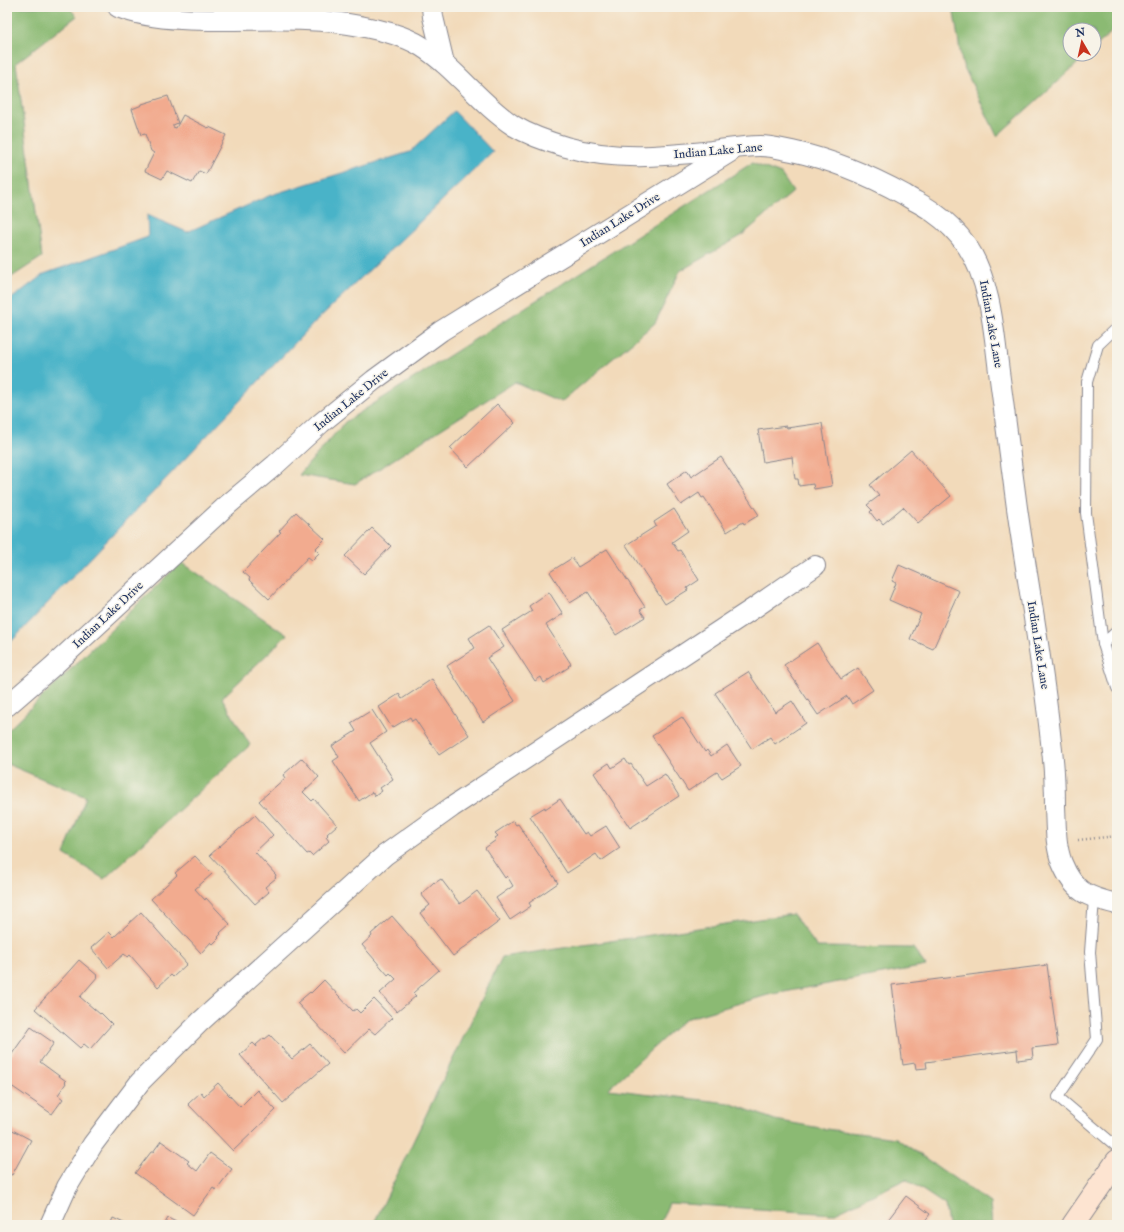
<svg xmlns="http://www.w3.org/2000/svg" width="1124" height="1232" viewBox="0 0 1124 1232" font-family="'IM FELL English',serif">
	<rect width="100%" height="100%" fill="#f7f3e8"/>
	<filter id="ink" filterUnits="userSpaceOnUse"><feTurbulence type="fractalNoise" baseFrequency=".025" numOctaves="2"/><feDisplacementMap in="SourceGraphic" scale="8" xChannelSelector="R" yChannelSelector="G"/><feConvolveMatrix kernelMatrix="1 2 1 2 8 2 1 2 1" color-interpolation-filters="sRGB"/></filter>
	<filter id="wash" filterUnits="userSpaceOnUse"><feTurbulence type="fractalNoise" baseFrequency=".012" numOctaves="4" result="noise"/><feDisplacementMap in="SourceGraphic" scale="16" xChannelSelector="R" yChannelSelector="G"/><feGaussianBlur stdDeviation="0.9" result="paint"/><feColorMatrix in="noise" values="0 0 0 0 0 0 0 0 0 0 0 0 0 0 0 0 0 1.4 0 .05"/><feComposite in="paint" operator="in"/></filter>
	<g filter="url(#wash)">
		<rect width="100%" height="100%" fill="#f2daba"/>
		<g fill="#8bba73" stroke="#537468">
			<polygon points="7,7 68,7 77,16 16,63 42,257 7,280"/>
			<polygon points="953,7 1117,7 1117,27 1094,48 1094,30 1070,30 1070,54 1088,54 997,136 962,63"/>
			<polygon points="752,163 781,174 793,192 741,236 680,271 655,323 561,402 515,382 355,484 299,475 345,422"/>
			<polygon points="181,562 287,635 222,698 250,745 104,879 64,854 86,797 7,764 7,731"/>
			<polygon points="793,914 817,947 913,948 926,966 768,995 685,1019 608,1089 729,1103 775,1120 826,1129 896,1138 990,1203 992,1225 948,1225 945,1205 906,1179 833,1214 669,1203 659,1225 373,1225 502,957"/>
		</g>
		<polygon fill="#4ab3c8" stroke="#327193" points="454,111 493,152 315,322 7,646 7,302 44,274 148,237 147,215 187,232 271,195 410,152"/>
		<g id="blocks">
			<g fill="#f2ab8f">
				<polygon points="168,96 178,123 173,125 173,127 176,128 183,115 208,128 209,127 226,135 206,174 199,171 192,183 167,171 162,179 145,171 154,153 151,151 145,134 141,135 132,109 142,105 142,104"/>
				<polygon points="497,404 515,423 468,467 450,448"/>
				<polygon points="822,423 832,486 814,489 813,484 799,486 798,479 795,479 792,457 763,462 758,430 786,426 787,428"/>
				<polygon points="911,450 951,496 918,523 903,507 883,524 879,519 877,521 870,512 872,510 867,505 879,496 870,485"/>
				<polygon points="721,457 759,515 744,524 743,522 727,532 704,497 702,498 699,493 681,505 667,484 687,470 691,477"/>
				<polygon points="674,509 688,531 672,542 678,551 680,550 699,580 687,588 688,590 665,604 626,545 656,526 654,522"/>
				<polygon points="296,512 325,539 315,549 319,553 312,560 308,557 269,599 249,580 250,578 243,572 281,532 279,531"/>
				<polygon points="372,528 391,546 364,574 345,556"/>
				<polygon points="607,549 645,607 640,610 645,617 616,635 588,592 570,603 550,572 572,558 578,567"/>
				<polygon points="899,565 959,591 933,649 910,639 921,614 889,600 896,583 892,581"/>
				<polygon points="549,592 563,614 546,625 571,664 568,666 569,667 544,683 541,677 535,681 502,630 532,611 529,606"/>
				<polygon points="489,625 504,647 487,658 515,701 483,722 447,666 475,648 469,638"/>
				<polygon points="817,643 841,679 858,668 873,690 852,704 847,696 818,715 784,665"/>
				<polygon points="748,672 775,712 792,701 806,723 775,744 770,737 752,749 715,693"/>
				<polygon points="432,679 469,735 439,755 415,719 412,721 410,717 392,728 379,707 399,694 402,699"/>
				<polygon points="372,710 386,732 370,743 393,779 380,788 382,791 375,796 372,792 359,801 333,761 339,757 332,746 356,731 351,723"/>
				<polygon points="682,717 705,752 707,750 711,756 727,745 741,766 722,778 717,772 688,791 652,736"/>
				<polygon points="302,758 319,777 303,792 312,801 314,799 337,825 327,834 328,835 326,837 329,841 312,856 309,853 307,854 259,801 285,778 283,775"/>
				<polygon points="625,759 629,765 631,764 646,786 665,774 679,796 630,828 594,773 609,763 612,768"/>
				<polygon points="560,799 584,834 587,832 590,836 606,826 620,848 601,861 596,854 567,873 530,816 545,807 545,809"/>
				<polygon points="255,815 273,835 255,852 276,875 275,877 276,878 265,887 269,892 255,904 210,855"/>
				<polygon points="513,821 516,825 518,824 558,883 529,903 531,906 510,920 496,898 513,886 507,876 505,878 485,848 496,840 495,838 498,836 495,833"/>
				<polygon points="195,856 212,874 195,889 205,900 206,898 230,924 220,933 221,934 218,937 219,938 213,944 211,942 201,953 151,899 177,875 175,873"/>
				<polygon points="441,879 460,904 477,891 500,921 453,956 420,913 430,905 421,894 434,882 435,883"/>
				<polygon points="141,912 187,964 173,977 171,975 158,987 130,955 128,957 124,954 108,968 91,948 109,932 114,937"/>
				<polygon points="392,916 439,970 413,993 416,996 397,1012 380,993 396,979 390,973 388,975 362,945 372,936 371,934"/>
				<polygon points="79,960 98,976 80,997 100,1014 101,1013 112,1024 90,1049 84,1044 80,1048 35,1009"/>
				<polygon points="1047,965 1058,1045 1032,1048 1033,1058 1018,1060 1017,1050 926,1062 927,1068 916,1069 915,1063 903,1065 892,985"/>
				<polygon points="324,980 353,1011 356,1009 360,1013 374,999 392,1018 375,1034 369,1029 344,1053 297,1003 310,992 311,993"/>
				<polygon points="31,1027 54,1043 40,1062 66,1081 65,1082 66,1083 58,1095 63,1099 52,1114 7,1083 7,1061"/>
				<polygon points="270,1035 292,1059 310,1044 328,1064 283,1103 240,1055 253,1043 257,1047 256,1045 264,1038 265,1039"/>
				<polygon points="218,1083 240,1107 257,1090 276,1110 233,1151 188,1104 201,1092 204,1096"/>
				<polygon points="7,1127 31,1140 12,1175 7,1173"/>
				<polygon points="161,1141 189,1161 187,1163 197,1171 210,1153 232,1169 216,1190 213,1188 193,1215 135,1173 151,1152 153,1152"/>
				<polygon points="906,1196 930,1214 922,1225 884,1225"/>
				<polygon points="113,1218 128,1225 110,1225"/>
				<polygon points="168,1218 182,1225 164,1225"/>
			</g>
		</g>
	</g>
	<g filter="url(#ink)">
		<use href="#blocks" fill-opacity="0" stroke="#86848c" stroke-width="1"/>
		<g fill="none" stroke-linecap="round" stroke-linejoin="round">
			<g stroke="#86848c" stroke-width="12">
				<g id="lane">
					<polyline points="1117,327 1098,345 1087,382 1086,513 1103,644 1117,688"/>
					<polyline points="1103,644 1117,631"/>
					<polyline points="1094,899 1090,952 1097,1039 1058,1097 1117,1147"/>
				</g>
			</g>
			<g stroke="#86848c" stroke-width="22">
				<g id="street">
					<path d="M118 7C138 15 160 18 181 19 241 23 301 14 360 26 381 30 403 35 421 46 456 68 479 103 514 126 529 135 549 142 566 147 615 161 663 156 712 151 727 149 744 146 760 146 771 146 782 149 792 151 833 160 869 175 905 195 914 201 924 205 933 212 946 221 958 233 967 246 992 283 994 336 1000 379 1006 422 1011 465 1017 508 1028 586 1043 663 1051 742 1054 763 1055 785 1055 806 1056 825 1055 845 1062 863 1074 892 1087 897 1117 904"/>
					<polyline points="432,7 433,17 444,63"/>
					<polyline points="7,706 52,667 224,508 275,465 321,423 374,380 441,331 730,152"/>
					<polyline points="50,1225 67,1187 93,1144 140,1082 200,1022 385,855 452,807 754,608 815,566"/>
				</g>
			</g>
			<g stroke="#86848c" stroke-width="24">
				<polyline id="secondary" points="1073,1225 1117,1161"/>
			</g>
			<polyline stroke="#86848c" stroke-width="2.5" stroke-dasharray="1 3" stroke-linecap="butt" points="1078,840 1117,836"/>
			<use href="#lane" stroke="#fff" stroke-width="10"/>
			<use href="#street" stroke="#fff" stroke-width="20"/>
			<use href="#secondary" stroke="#fde4d1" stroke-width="22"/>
		</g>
	</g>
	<g text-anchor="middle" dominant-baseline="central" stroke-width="3" stroke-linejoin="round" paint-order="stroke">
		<g font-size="12" fill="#1b2f5e" stroke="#f7f3e8">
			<text transform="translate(718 151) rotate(-5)">Indian Lake Lane</text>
			<text transform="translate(620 220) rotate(-32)">Indian Lake Drive</text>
			<text transform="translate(991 324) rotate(80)">Indian Lake Lane</text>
			<text transform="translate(351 400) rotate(-39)">Indian Lake Drive</text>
			<text transform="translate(108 615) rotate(-43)">Indian Lake Drive</text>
			<text transform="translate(1038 645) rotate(81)">Indian Lake Lane</text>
		</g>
	</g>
	<rect width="1124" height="1232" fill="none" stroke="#f7f3e8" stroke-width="24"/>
	<g transform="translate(1082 42) rotate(351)"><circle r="19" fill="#f7f3e8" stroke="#9fa5b1"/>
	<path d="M0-3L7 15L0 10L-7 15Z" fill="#c8321e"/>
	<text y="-6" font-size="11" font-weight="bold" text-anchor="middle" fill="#1b2f5e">N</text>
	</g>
</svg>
